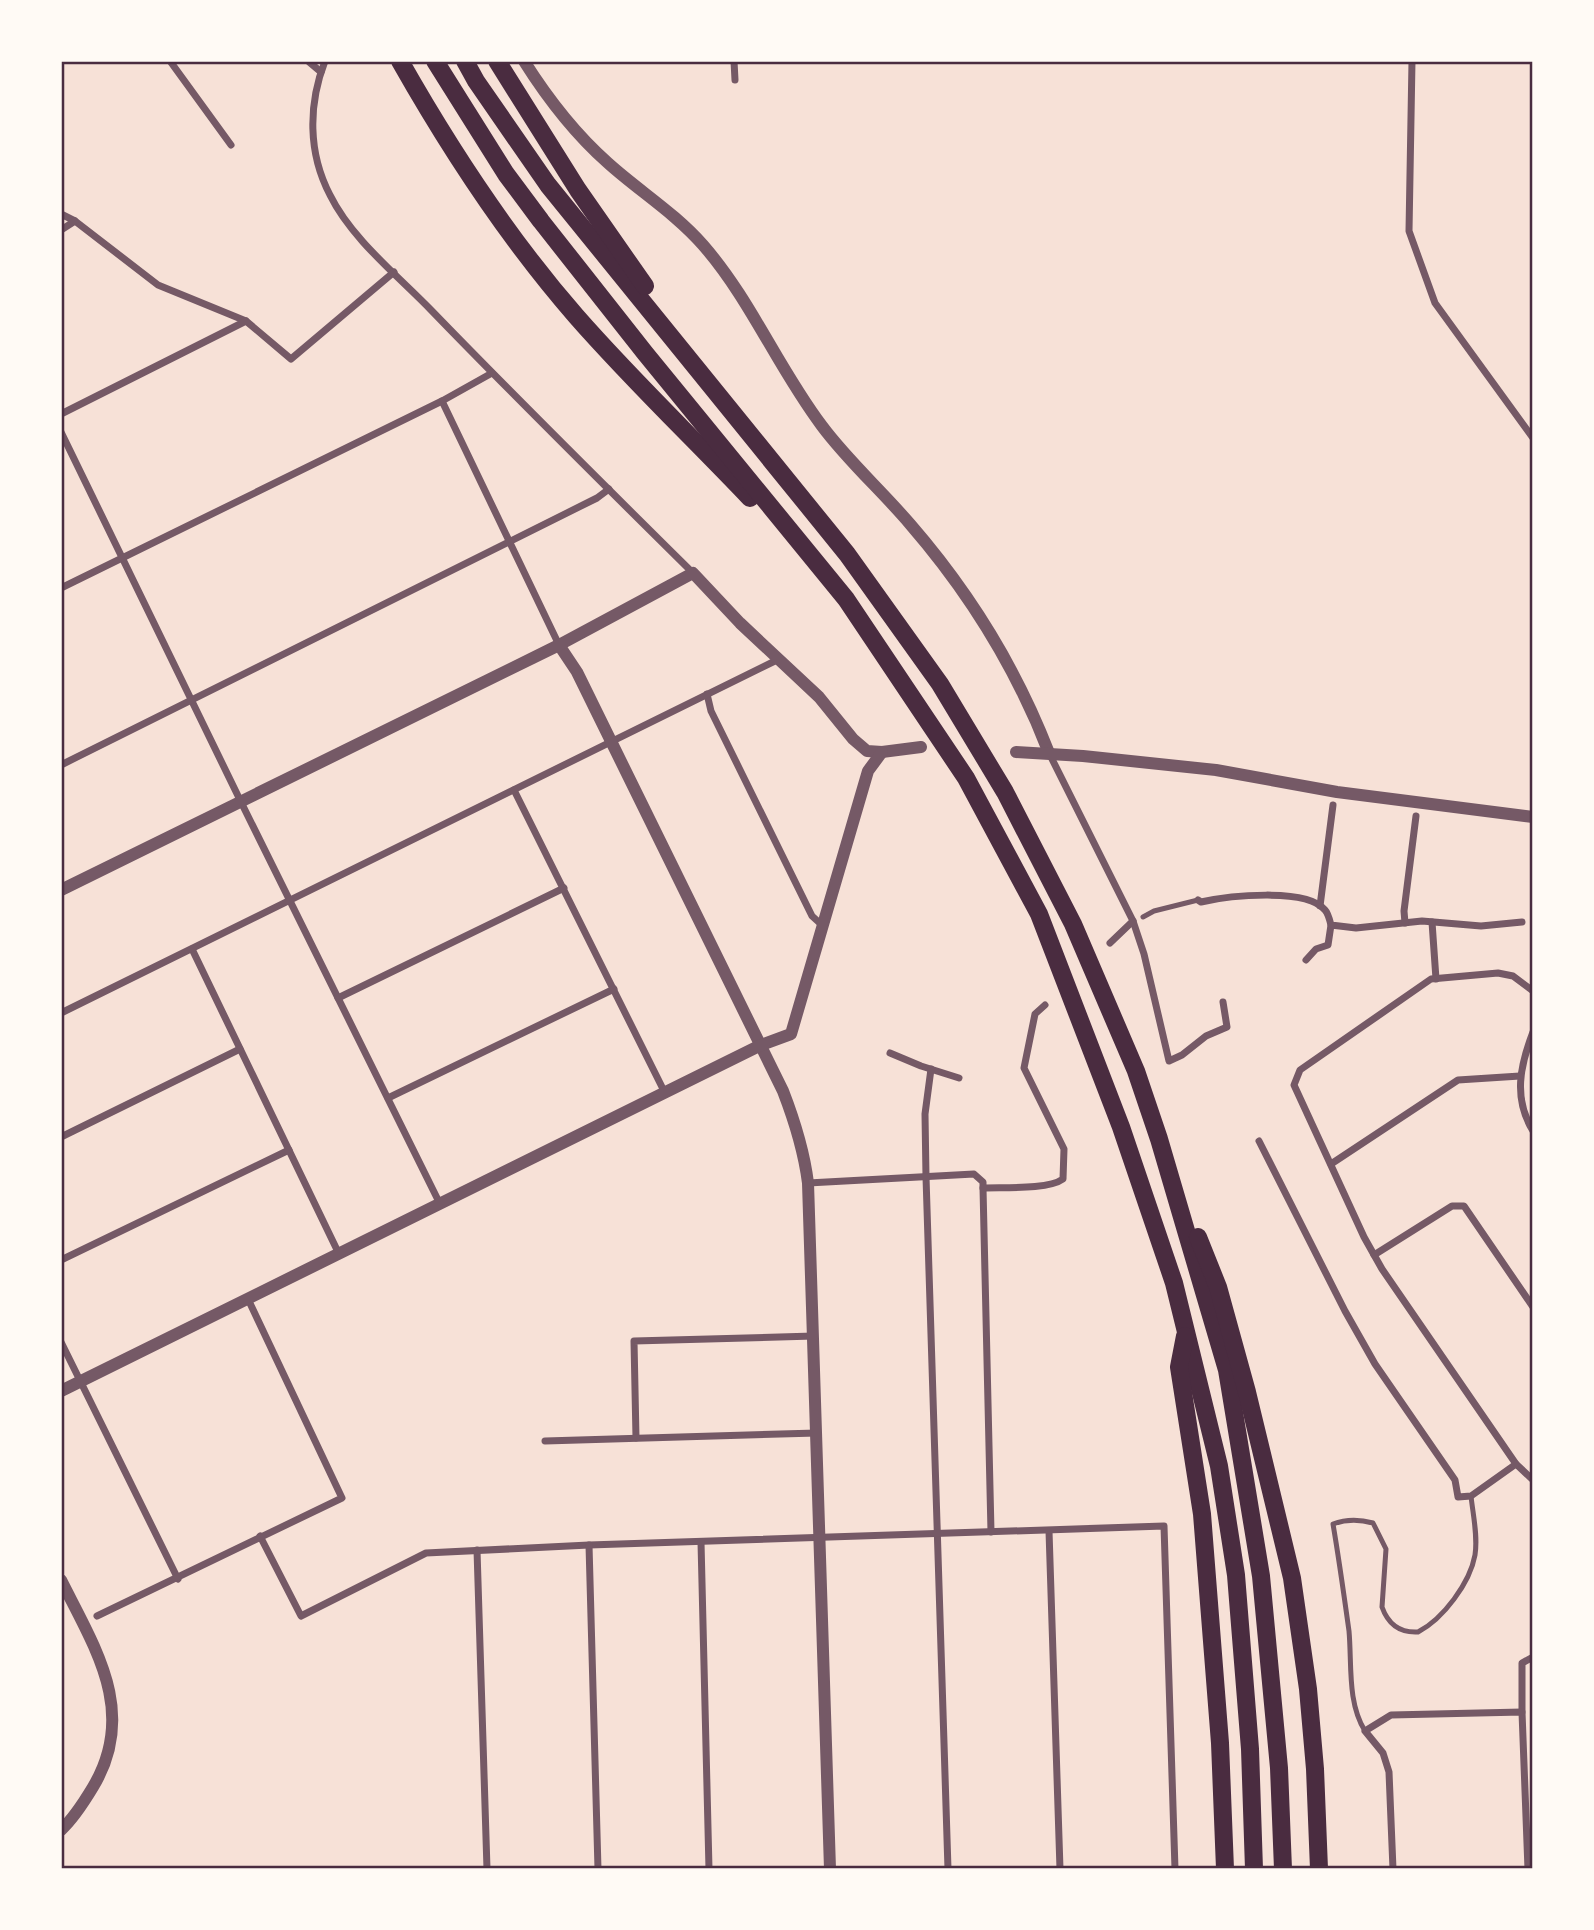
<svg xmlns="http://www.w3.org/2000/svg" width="1594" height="1930" viewBox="0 0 1594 1930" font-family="Commissioner,sans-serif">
	<rect width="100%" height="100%" fill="#f7e1d7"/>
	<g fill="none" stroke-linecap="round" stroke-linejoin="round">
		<g stroke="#755966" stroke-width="5">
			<polyline points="1143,917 1154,911 1198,900"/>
			<path d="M1365 1731C1347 1702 1352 1664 1349 1631 1344 1595 1339 1559 1333 1524 1346 1519 1359 1519 1373 1523L1386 1549 1382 1607C1388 1624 1400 1633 1418 1632 1443 1619 1470 1583 1475 1555 1478 1536 1473 1515 1471 1496"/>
		</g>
		<g stroke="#755966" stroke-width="7">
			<polyline points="170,61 231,145"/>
			<polyline points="308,61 321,72"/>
			<path d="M325 61C308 105 308 153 330 195 351 238 397 275 431 310 517 399 605 486 693 573"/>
			<polyline points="734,61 735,80"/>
			<polyline points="1412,61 1409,231 1435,303 1533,438"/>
			<polyline points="61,214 75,221 158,285 246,321 291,359 394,272"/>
			<polyline points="61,230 75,221"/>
			<polyline points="442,401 559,645"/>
			<polyline points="61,414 246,321"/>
			<polyline points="61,432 241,802 440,1204"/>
			<polyline points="61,588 442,401 492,373"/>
			<polyline points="707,694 711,711 812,916 823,926"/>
			<polyline points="1049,753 1133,921 1144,954 1169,1061 1182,1055 1206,1036 1227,1027 1223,1002"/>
			<polyline points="61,765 597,498 609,489"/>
			<polyline points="514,790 665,1093"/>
			<path d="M1198 900 1201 902C1227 896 1307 887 1325 910 1328 913 1330 921 1331 925L1356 928 1422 921 1481 926 1522 922"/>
			<polyline points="1320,906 1333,805"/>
			<polyline points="1432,922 1436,979"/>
			<polyline points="1405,923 1404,911 1416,816"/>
			<polyline points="1110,943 1133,921"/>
			<polyline points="192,949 339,1254"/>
			<polyline points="1306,960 1316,949 1328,945 1331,925"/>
			<polyline points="1533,991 1513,976 1498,973 1431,979 1300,1070 1294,1085 1364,1237 1382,1269 1516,1464 1533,1480"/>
			<polyline points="338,998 564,888"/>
			<polyline points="61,1013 779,659"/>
			<path d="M1533 1032C1520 1066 1513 1098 1533 1131"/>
			<polyline points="890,1053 921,1066 959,1078"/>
			<polyline points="931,1069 925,1114 926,1177 948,1869"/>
			<polyline points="388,1098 614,989"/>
			<polyline points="61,1137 240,1049"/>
			<polyline points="1259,1141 1345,1311 1375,1364 1455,1480 1458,1497 1471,1496 1516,1464"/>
			<polyline points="1331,1164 1458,1080 1520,1076"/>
			<path d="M808 1183 974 1174 983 1182V1188C1002 1187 1048 1190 1063 1179L1064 1149 1024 1068 1035 1014 1045 1005"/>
			<polyline points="983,1188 991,1532"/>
			<polyline points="1374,1255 1452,1206 1464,1206 1533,1307"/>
			<polyline points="61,1260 289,1150"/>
			<polyline points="61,1342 178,1579"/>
			<polyline points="636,1438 634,1341 814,1336"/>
			<polyline points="545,1441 817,1433"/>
			<polyline points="1049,1531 1060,1869"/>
			<polyline points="260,1536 301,1616 426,1553 589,1545 1164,1526 1175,1869"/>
			<polyline points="701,1542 709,1869"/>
			<polyline points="589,1545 598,1869"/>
			<polyline points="477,1550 487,1869"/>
			<polyline points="97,1616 342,1498 248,1299"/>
			<polyline points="1522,1712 1522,1663 1533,1657"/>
			<polyline points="1393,1869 1389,1772 1383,1753 1365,1731 1391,1715 1522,1712 1528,1869"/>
		</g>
		<g stroke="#755966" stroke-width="12">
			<path d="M524 61C548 99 574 133 608 163 639 191 675 213 703 245 751 300 778 368 822 426 848 461 882 491 910 524 969 592 1017 670 1049 753"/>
			<path d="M559 645 577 672 783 1091C795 1122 804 1151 808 1183L830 1869"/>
			<polyline points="1016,752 1083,756 1216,770 1337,792 1533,817"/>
			<polyline points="61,890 559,645 693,573 740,623 819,697 853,739 867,751 882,752 921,747"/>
			<polyline points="61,1391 761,1045 791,1034 868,771 882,752"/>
			<path d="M61 1580C95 1648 138 1712 93 1787 84 1802 74 1818 61 1830"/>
		</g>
		<g stroke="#4a2c40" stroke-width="18">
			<path d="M400 61C451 151 508 238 576 316 631 379 692 437 750 498"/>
			<polyline points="435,61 506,174 541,221 645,353 846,599 966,778 1039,914 1121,1127 1174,1283 1219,1466 1236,1575 1250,1749 1254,1869"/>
			<polyline points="465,61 476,81 548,185 847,554 940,684 1005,792 1073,924 1136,1071 1159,1139 1227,1370 1261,1576 1279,1768 1283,1869"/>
			<polyline points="497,61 578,190 645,286"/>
			<polyline points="1198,1237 1218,1287 1247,1392 1292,1578 1308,1689 1315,1769 1319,1869"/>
			<polyline points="1185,1336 1179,1367 1202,1514 1220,1743 1225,1869"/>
		</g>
	</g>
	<rect width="1594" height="1930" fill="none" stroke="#fffaf5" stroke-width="126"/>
	<rect x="63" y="63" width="1468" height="1804" fill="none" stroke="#4a2c40" stroke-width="2.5"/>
</svg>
